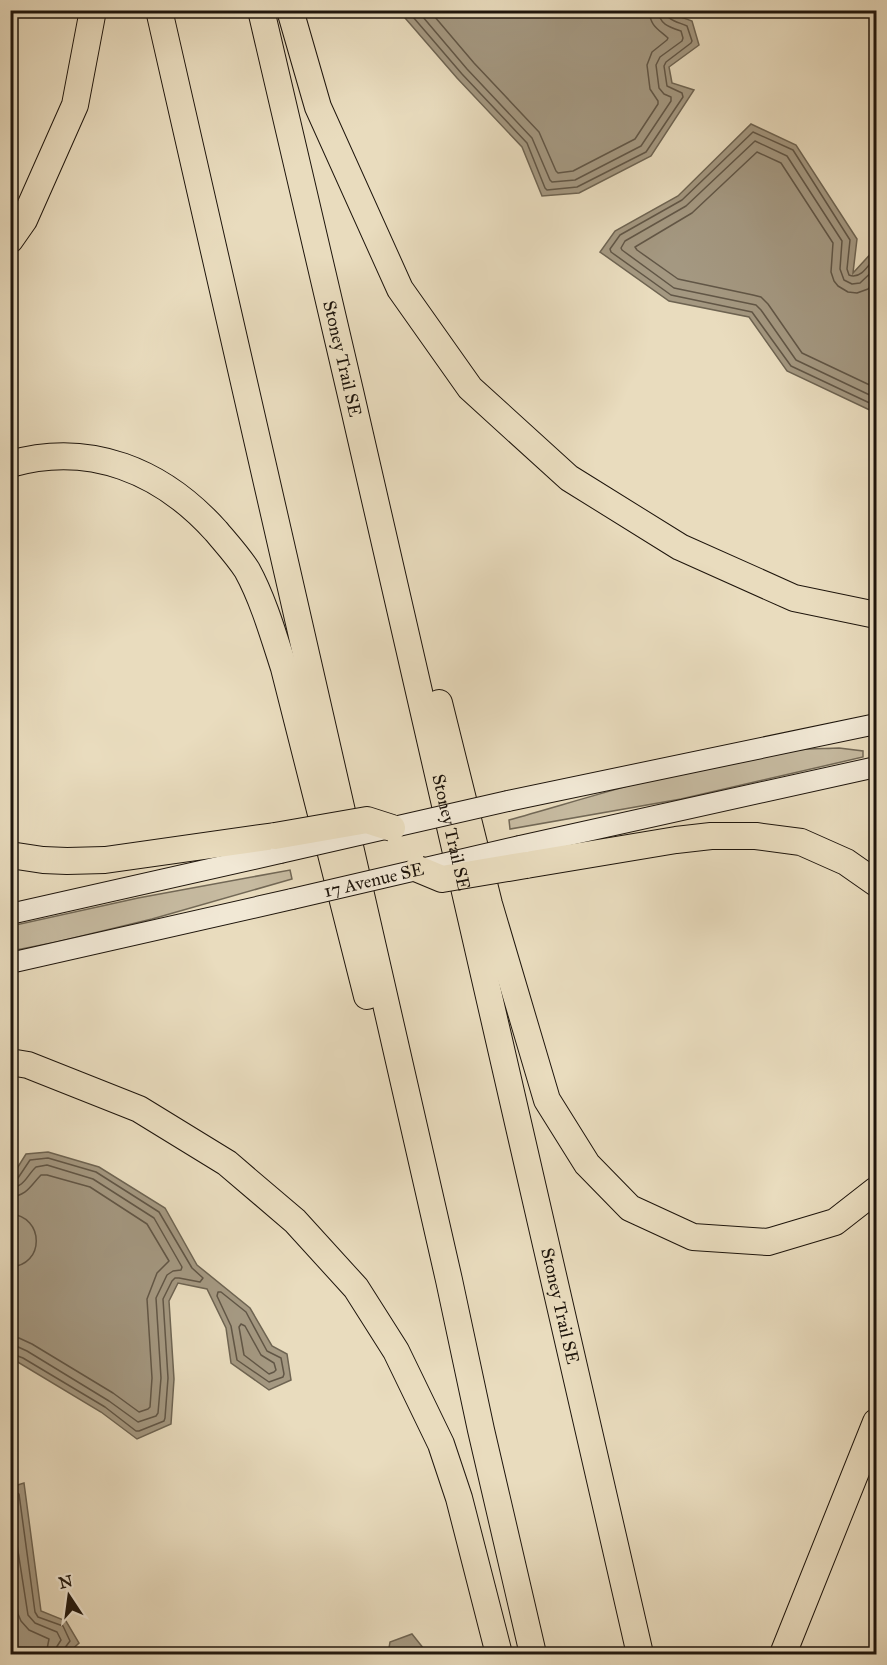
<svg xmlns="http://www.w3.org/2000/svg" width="887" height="1665" viewBox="0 0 887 1665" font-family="'IM FELL Great Primer',serif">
	<rect width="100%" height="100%" fill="#e9dcbe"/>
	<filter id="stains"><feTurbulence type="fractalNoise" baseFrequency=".00333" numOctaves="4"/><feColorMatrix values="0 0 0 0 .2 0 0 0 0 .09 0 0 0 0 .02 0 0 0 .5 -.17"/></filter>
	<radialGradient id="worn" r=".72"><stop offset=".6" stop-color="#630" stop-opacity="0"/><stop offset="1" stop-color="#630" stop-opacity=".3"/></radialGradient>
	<g fill="#c6baa0" stroke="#726856" stroke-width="1.5">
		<path d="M839 748 863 751V757L681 799 510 829 509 820C594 796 679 769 766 753 790 749 815 749 839 748Z"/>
		<polygon points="290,870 292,879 152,919 57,942 11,951 11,926 138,898"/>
	</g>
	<g fill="#a49881" stroke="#6e6452" stroke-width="1.5">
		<polygon points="399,11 665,11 692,21 699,45 669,67 672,83 694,90 651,156 579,193 542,196 522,147 457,78"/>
		<polygon points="751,124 796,145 857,239 853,273 876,248 876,413 787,371 749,317 669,301 600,252 615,231 678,196"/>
		<polygon points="48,1152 99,1167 165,1208 197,1265 250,1308 272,1346 287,1354 291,1380 269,1390 231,1363 226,1328 207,1289 178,1283 169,1301 174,1379 171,1424 137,1439 101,1412 11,1358 10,1256 14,1240 11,1228 11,1178 26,1154"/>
		<polygon points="24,1483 41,1611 66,1621 79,1643 67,1654 11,1653 11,1487"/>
		<polygon points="412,1634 428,1654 388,1654 390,1642"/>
	</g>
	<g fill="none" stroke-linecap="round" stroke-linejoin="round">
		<g stroke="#615646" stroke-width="1.5">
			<path d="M407 10 462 74 527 143 545 188 547 190 577 187 646 152 683 97 682 93 667 86 664 66 666 62 691 43 692 41 687 26C679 22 666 21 666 10"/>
			<path d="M417 10 467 69 532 138 550 180 552 182 575 180 641 146 671 101V97L664 94 659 88 656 65 660 57 682 41 683 38 681 31C669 27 659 24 658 10"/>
			<path d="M429 10 474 63 539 132 556 171 558 173 573 171 635 139 658 104V101L650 89 647 65 652 52 667 40 668 38C658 29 650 26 649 10"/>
			<path d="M876 256C869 264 861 280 849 275L847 269 850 240 793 150 753 132 682 200 620 235 610 249 611 252 671 295 752 312 791 366 876 406"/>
			<polyline points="876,268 860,283 852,284 844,280 840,269 842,241 787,156 755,141 686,206 625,241 621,248 622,250 674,288 756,305 761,310 796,360 876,398"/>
			<polyline points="876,281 868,289 857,293 848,292 838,286 834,281 831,272 833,243 781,163 757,152 692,213 635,247 637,250 678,279 753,295 761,297 768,304 802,353 876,388"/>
			<polyline points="10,1181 18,1178 30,1160 48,1158 96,1172 159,1212 192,1268 203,1278 200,1282 179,1278 175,1278 172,1281 163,1299 168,1378 165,1418 164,1421 139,1431 136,1431 105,1407 23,1358 10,1353"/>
			<path d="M10 1188C25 1187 27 1175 36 1167L47 1165 93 1179 154 1218 182 1267 181 1270 173 1271 167 1275 156 1298 161 1378 158 1413 156 1416 138 1422 109 1401 27 1351 16 1346H10"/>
			<path d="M10 1197C27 1196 31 1185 41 1175H47L90 1187 147 1224 169 1261 157 1273 147 1299 152 1378 150 1407 148 1409 139 1412 113 1393 32 1344 19 1338 10 1337"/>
			<path d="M10 1214C45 1216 45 1266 10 1267"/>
			<polygon points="218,1292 221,1292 246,1312 267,1351 281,1358 284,1374 283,1377 269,1382 237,1360 231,1326 217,1296"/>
			<polygon points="241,1324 245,1326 261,1355 274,1363 276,1370 274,1372 269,1374 244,1355 239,1327"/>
			<polyline points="10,1492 16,1492 19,1494 35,1612 38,1617 63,1626 70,1641 64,1649 63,1654"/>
			<polyline points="10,1500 28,1615 35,1623 57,1632 61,1640 56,1648 55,1654"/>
			<polyline points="10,1560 18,1614 21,1621 29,1630 49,1639 46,1654"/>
		</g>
		<g stroke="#1e150c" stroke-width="22">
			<g id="secondary">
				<polyline points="508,801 876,724"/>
				<polyline points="520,846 876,767"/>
				<polyline points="10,914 280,853"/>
				<polyline points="10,963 292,899"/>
			</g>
		</g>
		<g stroke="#1e150c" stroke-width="28">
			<g id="highway">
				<polyline points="159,10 449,1280 481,1430 533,1654"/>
				<path id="s1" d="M261 10 350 391 640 1654"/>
				<polyline points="290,10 318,107 400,289 470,388 569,478 680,547 794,598 876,615"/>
				<polyline points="10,240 24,220 75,105 93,10"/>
				<path d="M10 464C90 441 162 471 216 531 226 543 238 556 247 570 263 599 274 637 284 668L367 996"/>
				<polyline points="439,703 489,904 547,1100 587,1164 630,1208 693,1237 768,1242 835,1222 876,1190"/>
				<polyline points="10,855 43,860 67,861 105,860 275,836"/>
				<polyline points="526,865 676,840 711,836 756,836 801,842 846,862 876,883"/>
				<polyline points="10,1062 28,1065 139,1109 227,1163 295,1221 356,1288 396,1351 441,1444 459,1498 499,1654"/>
				<polyline points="783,1654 876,1422"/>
			</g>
		</g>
		<use href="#secondary" stroke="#f1e8d5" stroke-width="20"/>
		<use href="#highway" stroke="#e9dcbe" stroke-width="26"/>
		<g stroke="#1e150c" stroke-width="22" stroke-linecap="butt">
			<g id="secondary-bridge">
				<polyline points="280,853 508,801"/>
				<path id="s2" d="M292 899 520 846"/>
			</g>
		</g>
		<g stroke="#1e150c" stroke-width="28" stroke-linecap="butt">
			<g id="highway-bridge">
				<polyline points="275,836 367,820 392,828"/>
				<polyline points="418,869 442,879 526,865"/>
			</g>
		</g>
		<use href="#secondary-bridge" stroke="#f1e8d5" stroke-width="20"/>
		<use href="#highway-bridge" stroke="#e9dcbe" stroke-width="26"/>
	</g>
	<g text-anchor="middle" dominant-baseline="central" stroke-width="6" stroke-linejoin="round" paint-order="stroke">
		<g font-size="18" fill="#1e150c" stroke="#f1e8d5">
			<text stroke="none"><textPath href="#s1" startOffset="358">Stoney Trail SE</textPath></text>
			<text stroke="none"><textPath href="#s1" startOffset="844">Stoney Trail SE</textPath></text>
			<text stroke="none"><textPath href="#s2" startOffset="84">17 Avenue SE</textPath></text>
			<text stroke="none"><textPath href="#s1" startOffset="1330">Stoney Trail SE</textPath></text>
		</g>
	</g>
	<rect width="887" height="1665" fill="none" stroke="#e9dcbe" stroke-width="36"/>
	<rect x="12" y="12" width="863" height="1641" fill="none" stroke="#1e150c" stroke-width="3"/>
	<rect x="18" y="18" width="851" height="1629" fill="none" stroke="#1e150c" stroke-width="1.5"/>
	<g transform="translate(69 1596) rotate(347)" stroke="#f1e8d5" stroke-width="4.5" paint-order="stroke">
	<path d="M0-4.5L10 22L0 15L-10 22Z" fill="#1e150c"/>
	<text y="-9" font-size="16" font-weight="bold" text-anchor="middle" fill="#1e150c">N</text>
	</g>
	<rect width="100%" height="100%" filter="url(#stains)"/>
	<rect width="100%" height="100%" fill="url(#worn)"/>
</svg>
